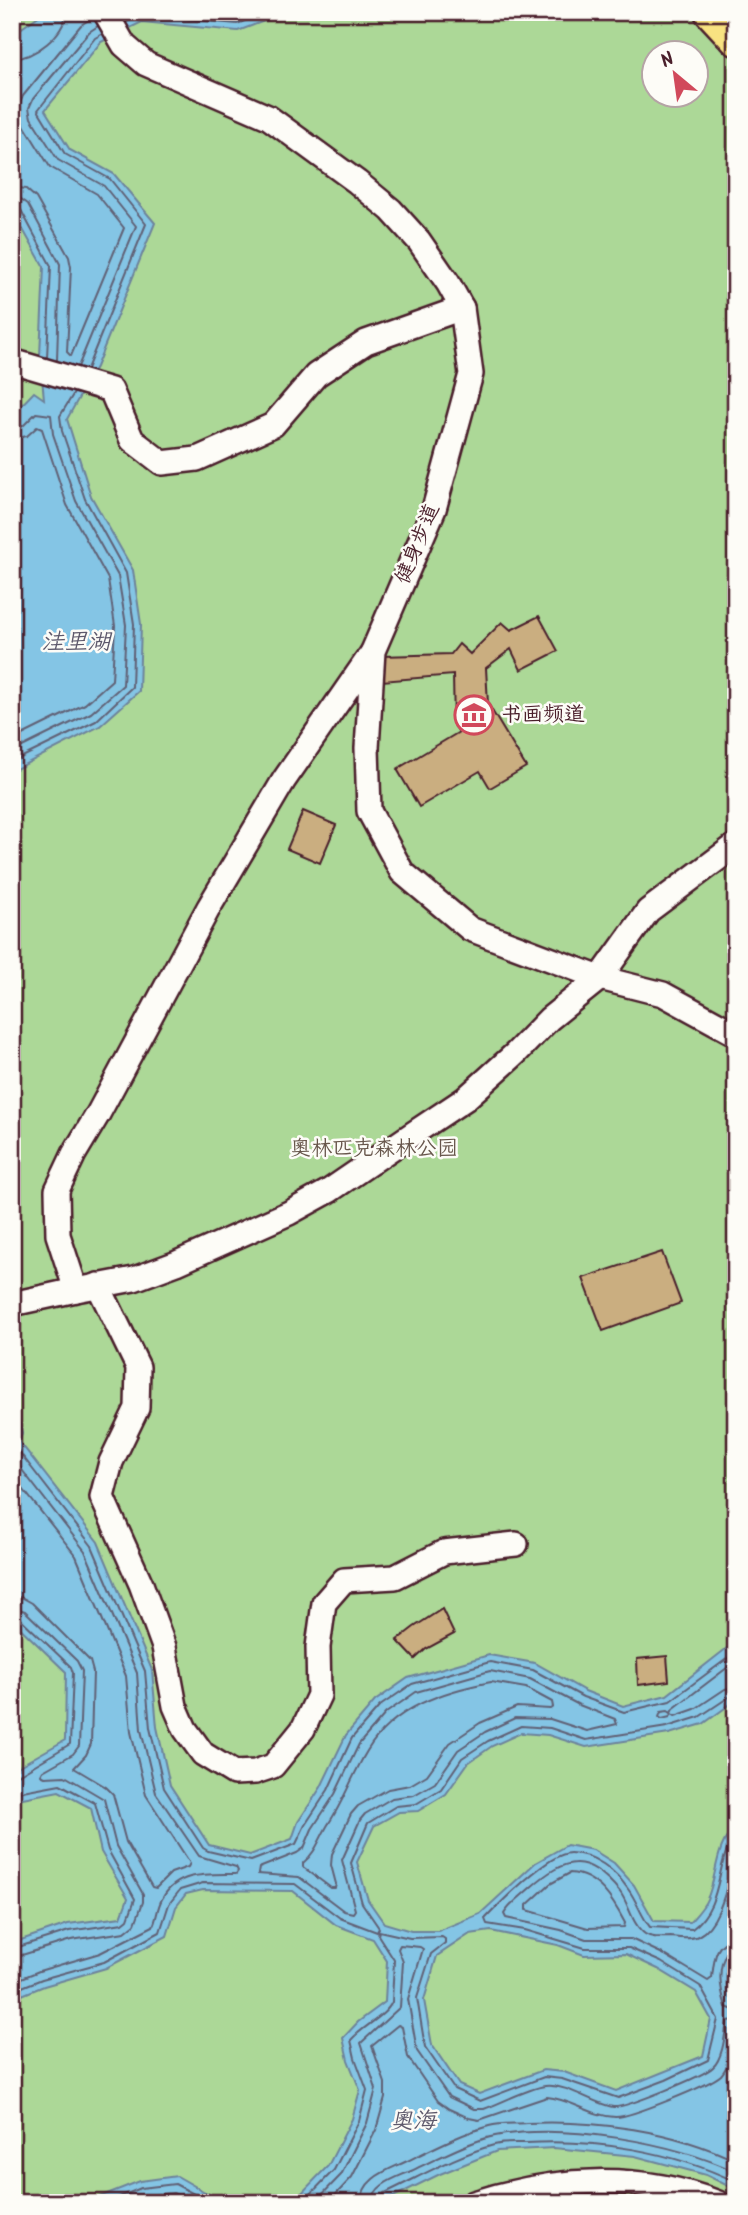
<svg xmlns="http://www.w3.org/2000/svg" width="748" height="2215" viewBox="0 0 748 2215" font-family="Kalam,'LXGW WenKai TC',sans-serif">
	<rect width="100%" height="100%" fill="#eee5d3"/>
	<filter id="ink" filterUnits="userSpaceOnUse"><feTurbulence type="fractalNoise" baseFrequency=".0143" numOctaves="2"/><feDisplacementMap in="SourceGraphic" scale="14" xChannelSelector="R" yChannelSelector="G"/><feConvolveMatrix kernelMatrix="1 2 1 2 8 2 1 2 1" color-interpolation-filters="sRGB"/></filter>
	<g filter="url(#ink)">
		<path fill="#acd897" stroke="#7b7c61" stroke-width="2" fill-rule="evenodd" d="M12 12H736V2203H12ZM654 52H696V94H654Z"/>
		<g fill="#84c5e5" stroke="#6d839b" stroke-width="2" fill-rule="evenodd">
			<polygon points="44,12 288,12 238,31 142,22 101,42 45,110 70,150 114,174 155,223 96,367 67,419 91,496 133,570 141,624 139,691 100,726 12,771 12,415 34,392 44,399 40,356 44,267 12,210 12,35"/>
			<path d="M12 1391 22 1433 19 1441 98 1542 152 1670 157 1727 170 1785 209 1845 250 1855 292 1839 298 1822 321 1787 346 1735 375 1701 408 1678 489 1655 535 1663 585 1691 623 1706 667 1695 732 1644 736 1645V1700L703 1724 669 1734 586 1747 548 1735 521 1733 492 1746 468 1763 446 1794 418 1811 399 1812 374 1826 357 1862 368 1900 384 1923 411 1931H438L480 1914 535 1863 567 1845 593 1850 614 1863 634 1885 654 1921 690 1922C696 1915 704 1907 707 1899 718 1875 714 1845 736 1827V1950L730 1960 727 1984 736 2015V2190L706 2175 635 2156 554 2148 497 2151 440 2174 381 2203H292L328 2166 352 2119 360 2090 348 2060 343 2038 358 2022 385 2002 387 1961 373 1939 336 1925 293 1891 203 1890 186 1894 176 1907 167 1936 106 1968 44 1986 12 1999V1943L68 1924 121 1917 128 1898 101 1852 91 1808 59 1791 12 1800V1770L65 1740 66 1672 12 1620ZM491 1931 558 1945 584 1955 626 1954 658 1969 696 1992 711 2019 703 2056 616 2091 564 2072 543 2070 479 2094 459 2085 432 2045 424 2000 437 1956 470 1934Z"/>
			<polygon points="177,2176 224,2203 84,2203 140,2181"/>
		</g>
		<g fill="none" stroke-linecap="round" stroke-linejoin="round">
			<g stroke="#616175" stroke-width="2">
				<polyline points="126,22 143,15 237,24 268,12"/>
				<path d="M12 59C34 58 65 35 66 12"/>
				<polyline points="12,187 26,189 36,198 69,257 71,267 67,352 71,356 124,228 97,194 50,167 19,117 19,106 23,96 81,25 93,17"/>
				<polyline points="12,197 21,199 28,204 60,264 57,360"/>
				<polyline points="12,206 21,210 51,266 47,358"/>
				<polyline points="78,367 136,226 104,186 58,160 31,118 29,108 33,99 89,32 98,26"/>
				<polyline points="87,369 146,224 110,179 65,154 38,110 95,38 102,34"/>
				<polyline points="12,428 23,426 36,413 51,415 53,434 76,501 118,576 126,625 123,685 91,713 12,752"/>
				<polyline points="12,439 27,436 37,427 42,429 67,505 108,579 115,626 112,680 85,704 12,740"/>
				<polyline points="12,762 96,721 132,687 134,624 126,573 85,499 62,431 60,416 74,393"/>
				<polyline points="12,1423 14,1445 92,1546 145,1671 150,1728 164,1788 203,1848 208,1851 251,1861 296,1844 305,1825 328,1790 352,1738 380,1706 412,1684 490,1662 533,1670 583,1697 624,1712 670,1701 736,1652"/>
				<path d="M12 1457 85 1551 137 1673 141 1730 156 1793 199 1856 236 1867 238 1871 236 1874C208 1874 177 1871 162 1899 157 1908 157 1918 153 1926L100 1953 39 1971 12 1982"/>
				<polyline points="12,1475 76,1556 126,1676 131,1732 146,1795 190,1863 188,1867 171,1873 156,1888 152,1887 126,1842 113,1794 106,1787 74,1768 86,1755 91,1744 93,1672 90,1661 32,1603 23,1598 12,1596"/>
				<polyline points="12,1607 25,1611 77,1661 82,1671 79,1746 73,1754 43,1771 41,1775 45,1777 65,1776 104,1799 116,1846 143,1894 143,1902 135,1924 125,1932 71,1940 12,1958"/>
				<polyline points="12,1616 20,1618 71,1667 73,1673 70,1744 18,1775 12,1776"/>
				<polyline points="736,1661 673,1709 671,1713 668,1711 661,1712 659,1717 662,1719 670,1717 672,1714 675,1716 695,1709 725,1689 736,1687"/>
				<polygon points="490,1671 530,1679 579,1705 615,1719 617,1724 587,1731 550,1719 515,1718 485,1732 458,1750 435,1783 414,1795 392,1798 365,1814 360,1820 342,1860 355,1910 353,1913 344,1911 299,1877 258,1874 259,1868 297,1853 304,1848 312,1829 335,1794 359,1744 386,1713 416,1692"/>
				<path d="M491 1682 526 1688 552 1702 553 1707 550 1709 517 1707 480 1723 450 1743 427 1775 410 1785 388 1789 358 1806 351 1814 332 1854 331 1865 336 1884 335 1888H331L303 1867V1863C316 1853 320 1837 329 1823 344 1800 353 1774 367 1751 393 1707 444 1691 491 1682Z"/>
				<polyline points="12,1793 60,1784 95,1803 108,1850 135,1899 128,1919 123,1923 69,1931 12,1949"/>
				<path d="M736 1855C728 1878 722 1924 698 1936 690 1940 679 1938 671 1937 663 1937 652 1939 645 1934 632 1925 629 1904 620 1892 587 1852 566 1856 530 1888 521 1896 510 1904 504 1914L506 1918 561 1930 586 1939H631L665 1955 708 1981 712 1978C714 1961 714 1941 736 1939"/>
				<path d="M570 1873C598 1875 613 1900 625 1923L624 1927 588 1928 527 1910V1905L550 1884Z"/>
				<path d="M736 1948 729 1949C716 1966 720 1988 726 2007L736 2011"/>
				<polyline points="12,1991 42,1979 104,1962 160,1932 169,1904 180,1890 203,1883 295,1884 340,1918 377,1932 379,1928 362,1903 351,1863 368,1823 396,1806 416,1804 441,1789 462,1758 488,1741 521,1726 550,1728 586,1740 667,1727 699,1717 729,1697 736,1696"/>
				<polyline points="105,2203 141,2188 175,2184 211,2203"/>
				<polyline points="128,2203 144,2196 173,2193 194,2203"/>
				<path d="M302 2203 334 2170 359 2121 367 2090 355 2058 351 2040C363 2026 385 2017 392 2002L394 1960 378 1935 379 1931 410 1938 442 1937 445 1939V1943L431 1954 417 1998 425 2047 454 2089 480 2101 544 2077 562 2079 618 2098 666 2080 708 2060 718 2019 700 1986 661 1962 629 1948H585L525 1930 487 1924 485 1919C500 1903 549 1853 570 1853 594 1853 616 1871 628 1889 637 1901 641 1916 650 1927L692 1929C726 1904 714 1858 736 1836"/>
				<path d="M314 2203 341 2175 367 2123 376 2089 361 2043 400 2007 403 1962 398 1949 400 1945 420 1947 423 1949 408 1999 417 2051 449 2097 474 2109H484C501 2103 529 2088 545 2086 569 2084 591 2103 613 2107 623 2109 704 2076 713 2067 723 2058 725 2034 727 2021L736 2020"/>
				<path d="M328 2203 352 2177 376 2130 385 2098V2083L372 2046 398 2025 402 2027 408 2057 438 2101 449 2109 469 2118 479 2120 547 2097C571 2099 591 2116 615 2117 629 2118 710 2085 721 2075 730 2065 733 2047 736 2034"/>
				<path d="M361 2203C362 2178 386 2171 405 2162 432 2149 460 2134 489 2126 501 2123 514 2124 526 2123 596 2120 673 2130 736 2161"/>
				<path d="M372 2203C373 2184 396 2178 411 2171 432 2161 472 2140 495 2136 564 2123 673 2142 736 2172"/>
				<path d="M380 2203 381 2197 385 2193C419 2177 457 2155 494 2145 504 2142 516 2143 526 2143 597 2139 672 2151 736 2182"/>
			</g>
		</g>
		<g fill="#caae80" stroke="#4a1f2b" stroke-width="2">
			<polygon points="539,616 558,651 521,670 511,649 486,668 488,704 526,767 490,788 480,771 419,807 397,769 459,732 454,725 453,675 382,681 381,656 451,654 459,644 470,654 502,622 511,630"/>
			<polygon points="303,811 336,825 320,863 287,849"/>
			<polygon points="662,1252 681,1303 603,1331 583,1278"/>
			<polygon points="442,1609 454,1634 426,1649 415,1659 397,1640 414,1627"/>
			<polygon points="667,1656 669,1681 638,1685 637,1659"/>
		</g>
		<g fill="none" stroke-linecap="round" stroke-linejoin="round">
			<g stroke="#4a1f2b" stroke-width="28">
				<g id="minor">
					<polyline points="105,12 124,45 146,64 268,117 357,182 391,210 419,241 448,283 462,308 471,374 434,509 373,651 367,748 369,811 402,872 470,929 600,978 663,994 736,1034"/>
					<polyline points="12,361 111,390 132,440 162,463 197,459 273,425 316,375 366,342 462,308"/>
					<polyline points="98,1285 138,1367 137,1408 111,1462 102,1497 141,1584 164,1647 175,1706 185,1729 203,1754 234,1773 255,1772 273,1766 303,1729 319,1695 318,1647 324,1603 344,1580 395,1577 444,1552 516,1544"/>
					<polyline points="76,1290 134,1279 177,1263 289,1213 329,1191 414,1133 465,1099 515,1054 549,1019 600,978 648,911 736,845"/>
					<polyline points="12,1304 76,1290 58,1235 57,1190 74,1154 98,1114 209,907 284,780 372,653"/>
					<path d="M474 2203C554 2177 639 2172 718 2203"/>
				</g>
			</g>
			<g stroke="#4a1f2b" stroke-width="35">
				<polyline id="major" points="710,12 736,40"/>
			</g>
			<use href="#minor" stroke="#fdfcf7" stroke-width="23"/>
			<use href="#major" stroke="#f8e281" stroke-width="30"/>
		</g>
	</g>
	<defs>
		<g id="museum-ring" transform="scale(2.0125)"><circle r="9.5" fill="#fdfcf7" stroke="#d1495b" stroke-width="1.5"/><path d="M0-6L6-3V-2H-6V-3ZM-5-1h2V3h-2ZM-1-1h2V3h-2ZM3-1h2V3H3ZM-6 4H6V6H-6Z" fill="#d1495b"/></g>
	</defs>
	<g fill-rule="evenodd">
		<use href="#museum-ring" x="474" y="715"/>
	</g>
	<g text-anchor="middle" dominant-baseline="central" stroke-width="5" stroke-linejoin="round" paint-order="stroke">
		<g font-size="21" fill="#4a1f2b" stroke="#fdfcf7">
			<text transform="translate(418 544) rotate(-68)">健身步道</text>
		</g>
		<g font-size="21" fill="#4a1f2b" stroke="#fdfcf7" text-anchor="start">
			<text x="501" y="715">书画频道</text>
		</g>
		<g font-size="21" fill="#67564b" stroke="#fdfcf7">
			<text x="374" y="1149">奥林匹克森林公园</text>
		</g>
		<g font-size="23" font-style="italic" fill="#5e596c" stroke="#fdfcf7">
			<text x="76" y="643">洼里湖</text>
			<text x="413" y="2122">奥海</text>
		</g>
	</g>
	<rect width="748" height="2215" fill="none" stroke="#fdfcf7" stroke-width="42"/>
	<rect x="21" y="21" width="706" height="2173" fill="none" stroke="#4a1f2b" stroke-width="2.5" filter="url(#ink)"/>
	<g transform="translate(675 74) rotate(331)"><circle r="33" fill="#fdfcf7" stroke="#b5a4a5" stroke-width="2"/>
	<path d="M0-5L12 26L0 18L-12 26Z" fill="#d1495b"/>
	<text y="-10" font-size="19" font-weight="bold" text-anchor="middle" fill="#4a1f2b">N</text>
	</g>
</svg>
